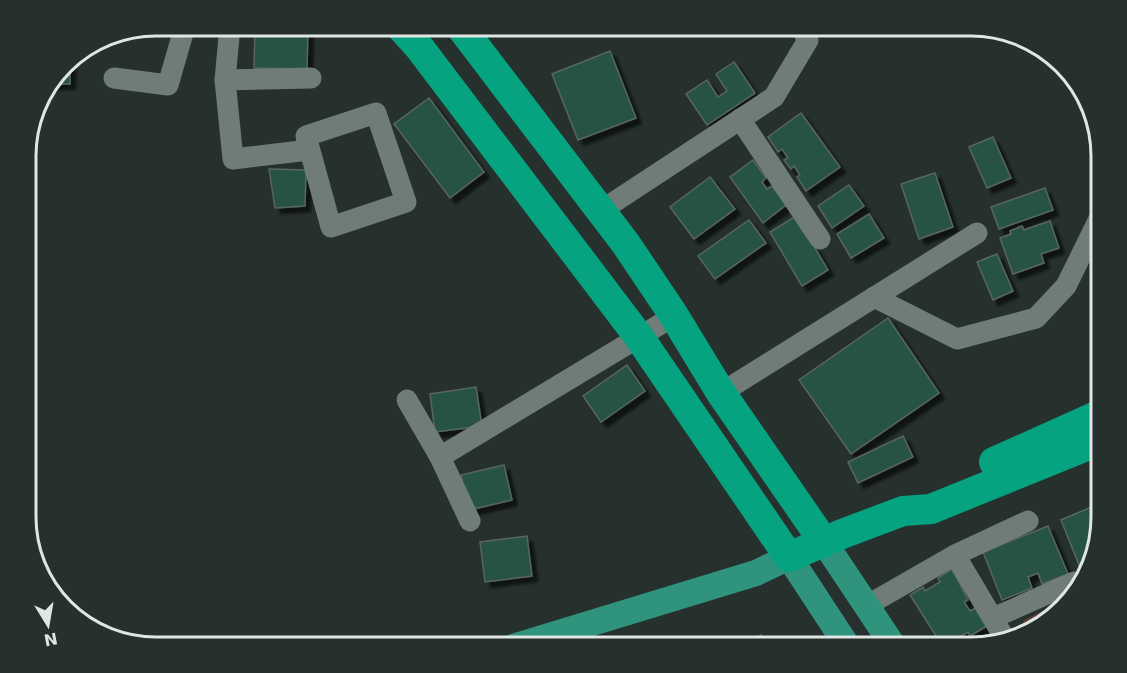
<svg xmlns="http://www.w3.org/2000/svg" width="1127" height="673" viewBox="0 0 1127 673" font-family="'DejaVu Sans',sans-serif">
	<defs>
		<filter id="shadow"><feDropShadow dx="5.5" dy="5.5" stdDeviation="1.5" flood-color="#0009"/></filter>
	</defs>
	<rect width="100%" height="100%" fill="#26312d"/>
	<polygon fill="#614137" points="1062,601 1063,603 1036,630 1029,632 1023,621"/>
	<g fill="#275244" stroke="#596560" stroke-width="1.5" filter="url(#shadow)">
		<polygon points="255,26 308,26 307,69 254,68"/>
		<polygon points="610,51 636,118 578,140 552,74"/>
		<polygon points="70,58 70,84 50,84"/>
		<polygon points="734,62 755,93 707,125 686,94 707,80 718,97 727,91 716,74"/>
		<polygon points="429,98 484,172 450,198 394,124"/>
		<polygon points="801,113 840,167 806,191 797,177 800,175 794,166 791,169 784,160 788,158 782,149 778,152 768,137"/>
		<polygon points="993,137 1011,178 987,188 969,147"/>
		<polygon points="753,160 766,178 762,182 767,189 772,186 786,205 763,223 730,177"/>
		<polygon points="269,169 306,170 305,206 275,208"/>
		<polygon points="935,173 953,227 919,239 901,184"/>
		<polygon points="710,177 735,209 694,239 670,207"/>
		<polygon points="849,185 864,206 832,228 818,206"/>
		<polygon points="1045,188 1053,210 999,229 991,207"/>
		<polygon points="869,214 884,238 851,258 837,234"/>
		<polygon points="796,216 828,270 802,286 770,232"/>
		<polygon points="749,220 766,243 715,279 698,256"/>
		<polygon points="1050,221 1059,248 1041,254 1044,263 1013,274 1000,238 1011,234 1010,231 1022,226 1024,230"/>
		<polygon points="997,254 1013,291 993,300 977,262"/>
		<polygon points="888,318 939,393 851,454 799,380"/>
		<polygon points="627,365 645,391 601,422 583,396"/>
		<polygon points="476,387 482,426 435,432 430,394"/>
		<polygon points="903,436 913,457 858,483 848,462"/>
		<polygon points="504,465 512,500 469,510 461,475"/>
		<polygon points="1101,503 1101,525 1088,568 1081,570 1061,520"/>
		<polygon points="1048,526 1068,574 1042,584 1038,573 1028,577 1032,588 1002,600 983,552"/>
		<polygon points="527,536 532,576 485,582 480,542"/>
		<polygon points="952,569 968,600 964,602 970,611 976,608 987,626 970,636 968,632 956,639 959,644 952,647 943,647 910,595 923,587 925,591 940,582 938,578"/>
		<polygon points="761,635 769,647 741,647"/>
	</g>
	<g fill="none" stroke-linecap="round" stroke-linejoin="round">
		<g stroke="#6f7c77" stroke-width="21">
			<polyline points="230,26 225,80 233,159 309,150"/>
			<polyline points="114,78 168,85 185,26"/>
			<polyline points="225,80 311,78"/>
			<polygon points="376,113 406,202 331,227 306,136"/>
			<polyline points="740,119 820,239"/>
			<polyline points="602,210 774,97 808,40 800,26"/>
			<polyline points="874,297 957,339 1036,318 1066,286 1101,215"/>
			<polyline points="721,393 977,233"/>
			<polyline points="407,400 440,457"/>
			<polyline points="470,521 440,457 674,316"/>
			<polyline points="955,555 1005,639"/>
			<polyline points="866,606 955,555 1028,521"/>
			<polyline points="993,618 1074,582 1077,589"/>
		</g>
		<g stroke="#30937d" stroke-width="26">
			<polyline points="824,542 894,647"/>
			<polyline points="513,647 756,573 789,557 848,647"/>
		</g>
		<g stroke="#06a381" stroke-width="30">
			<polyline points="400,26 419,47 639,337 789,557 842,534 903,511 931,509 1101,440"/>
			<polyline points="460,26 626,244 673,314 721,393 824,542"/>
			<polyline points="994,462 1101,414"/>
		</g>
	</g>
	<path d="M0 0H1127V673H0ZM156 36H971A120 120 0 0 1 1091 156V517A120 120 0 0 1 971 637H156A120 120 0 0 1 36 517V156A120 120 0 0 1 156 36Z" fill="#26312d" fill-rule="evenodd"/>
	<path fill="none" stroke="#e0e6e4" stroke-width="3" d="M156 36H971A120 120 0 0 1 1091 156V517A120 120 0 0 1 971 637H156A120 120 0 0 1 36 517V156A120 120 0 0 1 156 36Z"/>
	<g transform="translate(48 625) rotate(169)" stroke="#26312d" stroke-width="4.5" paint-order="stroke">
	<path d="M0-4.5L10 22L0 15L-10 22Z" fill="#e0e6e4"/>
	<text y="-9" font-size="16" font-weight="bold" text-anchor="middle" fill="#e0e6e4">N</text>
	</g>
</svg>
